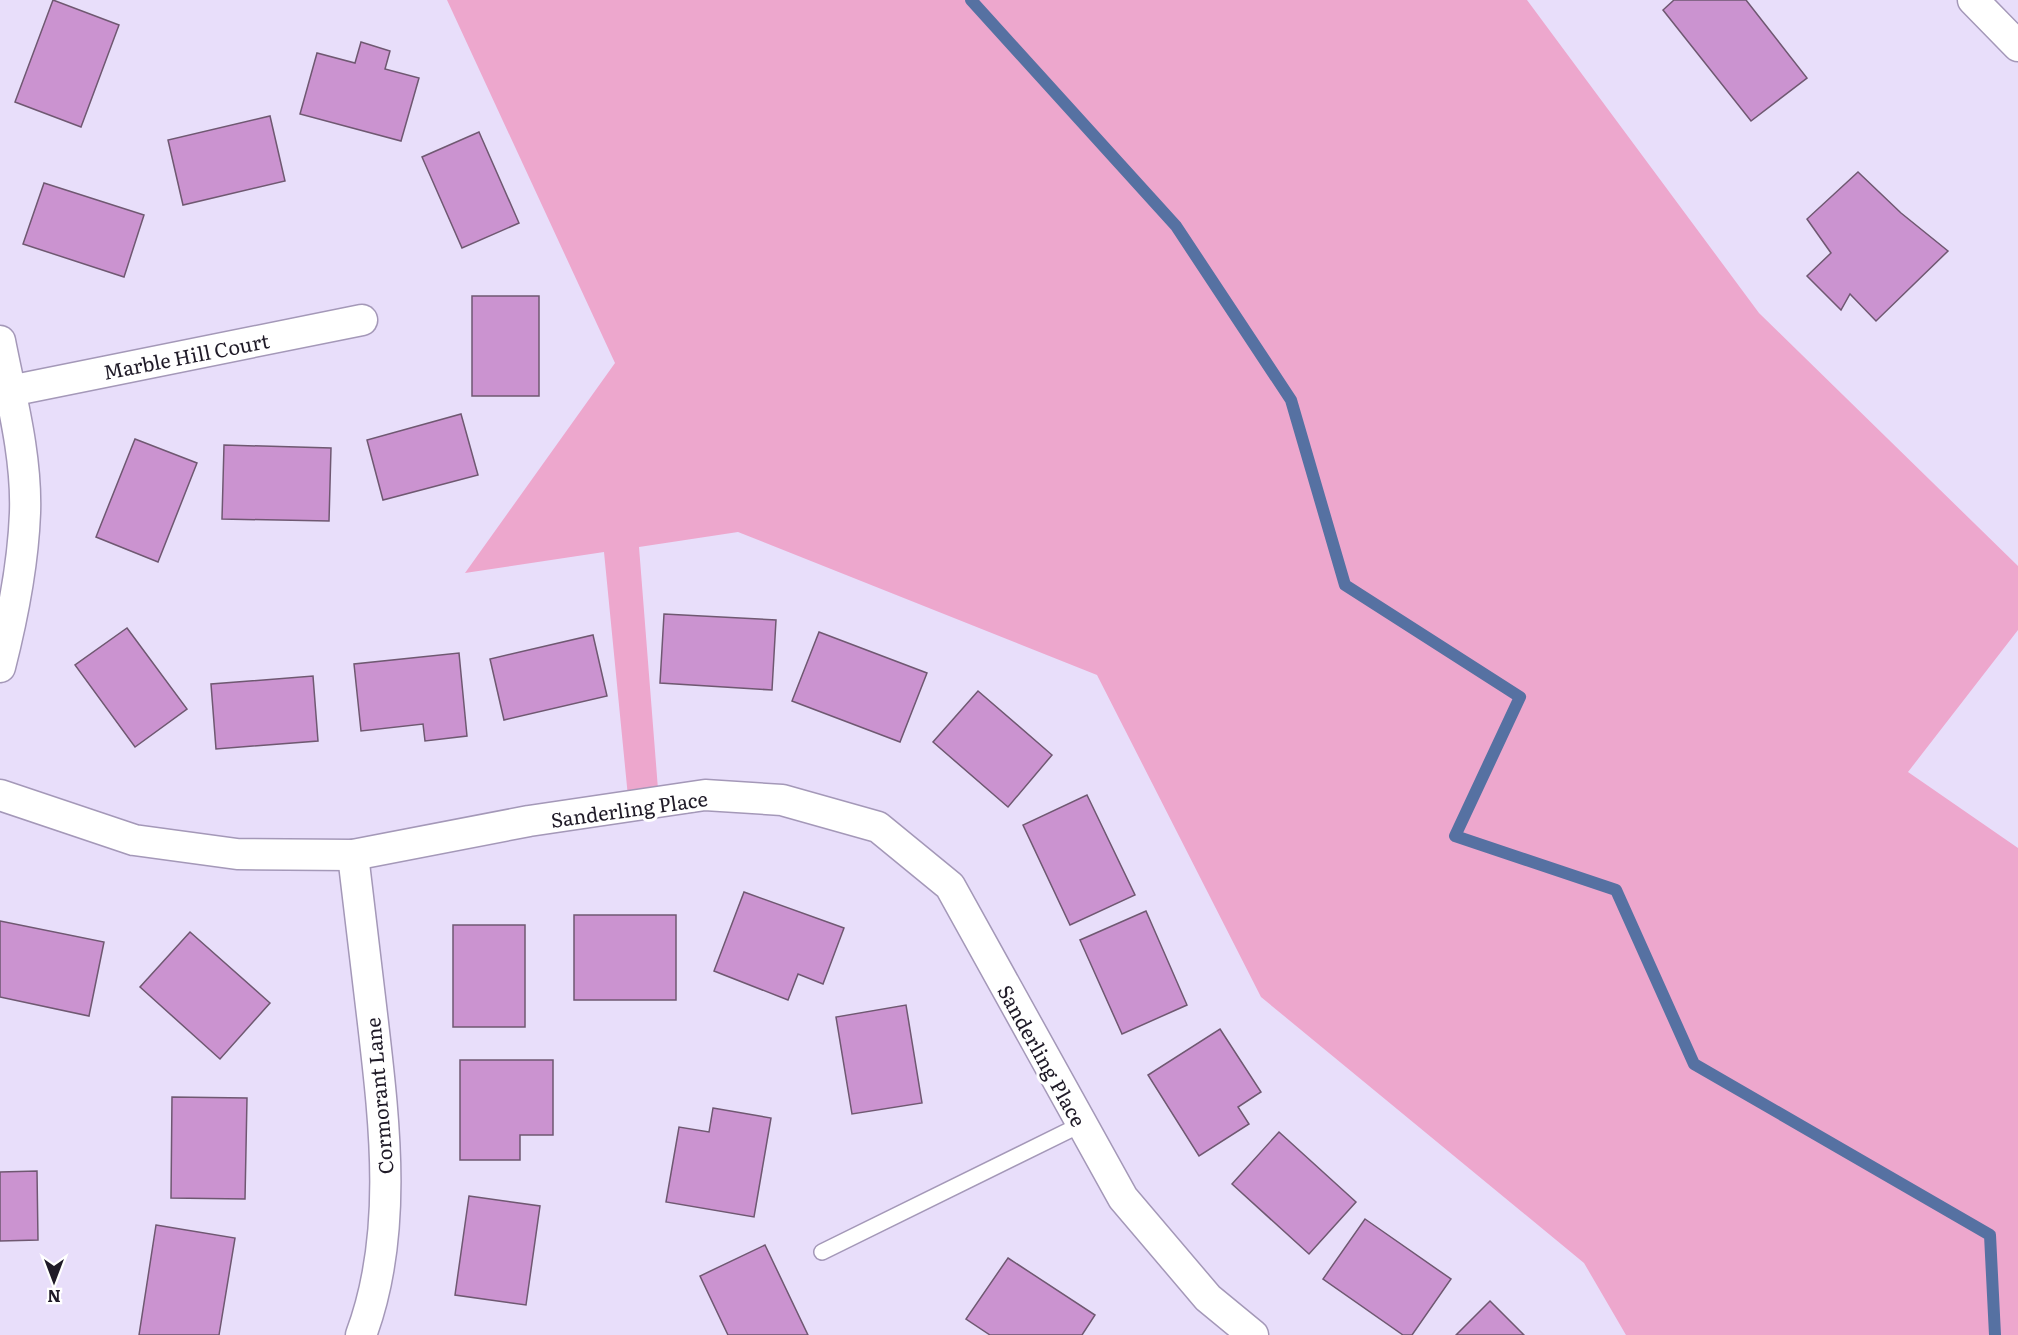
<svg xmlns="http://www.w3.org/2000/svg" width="2018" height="1335" viewBox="0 0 2018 1335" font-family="Literata,serif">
	<rect width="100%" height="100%" fill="#e8defa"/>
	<polygon fill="#eda7cd" points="447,0 1527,0 1759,313 2018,566 2018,630 1908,772 2018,848 2018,1335 1626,1335 1584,1263 1261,997 1097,675 738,532 639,547 659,802 629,807 604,552 465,573 615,363"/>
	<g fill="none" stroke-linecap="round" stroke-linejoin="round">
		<polyline stroke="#5671a2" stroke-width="12" points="971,0 1176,226 1291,400 1345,585 1520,697 1455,836 1616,890 1694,1064 1990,1235 1995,1335"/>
	</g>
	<g fill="#cb93d0" stroke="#6f5871" stroke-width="1.5">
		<polygon points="53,0 119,25 81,127 15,102"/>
		<polygon points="1674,0 1746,0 1807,78 1751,121 1663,10"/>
		<polygon points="361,42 390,51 385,69 419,78 401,141 300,114 317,53 355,63"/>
		<polygon points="270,116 285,181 183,205 168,140"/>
		<polygon points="479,132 519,223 462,248 422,157"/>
		<polygon points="1858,172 1901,213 1948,251 1876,321 1850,294 1841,310 1807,276 1831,253 1807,219"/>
		<polygon points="44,183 144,215 124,277 23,244"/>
		<rect x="472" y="296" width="67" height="100"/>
		<polygon points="461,414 478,475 383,500 367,440"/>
		<polygon points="135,439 197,463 158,562 96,537"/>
		<polygon points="224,445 331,448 329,521 222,519"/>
		<polygon points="664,614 776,620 772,690 660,683"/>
		<polygon points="127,628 187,709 135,747 75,665"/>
		<polygon points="819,632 927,673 900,742 792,701"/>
		<polygon points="593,635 607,696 504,720 490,659"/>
		<polygon points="459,653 467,736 425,741 423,724 361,731 354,664"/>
		<polygon points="313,676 318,741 216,749 211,684"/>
		<polygon points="978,691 1052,755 1008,807 933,742"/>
		<polygon points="1087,795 1135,895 1070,925 1023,825"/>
		<polygon points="744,892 844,928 823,984 798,974 788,1000 714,971"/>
		<polygon points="1146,911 1187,1005 1122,1034 1080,940"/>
		<rect x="574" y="915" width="102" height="85"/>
		<polygon points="0,921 104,942 89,1016 0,997"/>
		<rect x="453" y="925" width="72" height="102"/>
		<polygon points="190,932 270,1003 220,1059 140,987"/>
		<polygon points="906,1005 922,1103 852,1114 836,1017"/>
		<polygon points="1220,1029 1261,1092 1238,1107 1249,1124 1199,1156 1148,1075"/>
		<polygon points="460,1060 553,1060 553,1135 520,1135 520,1160 460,1160"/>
		<polygon points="172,1097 247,1098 245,1199 171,1198"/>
		<polygon points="713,1108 771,1118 754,1217 666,1202 679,1127 709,1132"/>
		<polygon points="1279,1132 1356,1202 1309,1254 1232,1184"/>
		<polygon points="37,1171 38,1240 0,1241 0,1172"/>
		<polygon points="469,1196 540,1206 526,1305 455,1295"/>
		<polygon points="1365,1219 1451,1279 1412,1335 1403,1335 1323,1279"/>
		<polygon points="156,1225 235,1238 219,1335 139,1335"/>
		<polygon points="765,1245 808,1335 728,1335 700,1276"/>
		<polygon points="1008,1258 1095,1315 1082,1335 990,1335 966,1319"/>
		<polygon points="1490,1301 1524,1335 1456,1335"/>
	</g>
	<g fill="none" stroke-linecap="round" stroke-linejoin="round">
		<g stroke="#a498b8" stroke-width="18">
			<polyline id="lane" points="822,1252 1082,1124"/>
		</g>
		<g stroke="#a498b8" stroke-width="33">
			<g id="street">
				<polyline points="1973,0 2018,46"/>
				<path d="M0 341C11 397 27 456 25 513 23 566 13 616 0 667"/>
				<polyline points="10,391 362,320"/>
				<polyline points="0,795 134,840 237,854 353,855 529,821 705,795 782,800 878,827 950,886 1123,1198 1208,1298 1253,1335"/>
				<path d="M353 855C360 911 366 967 373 1023 385 1126 398 1236 361 1335"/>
			</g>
		</g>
		<use href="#lane" stroke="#fff" stroke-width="15"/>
		<use href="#street" stroke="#fff" stroke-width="30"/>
	</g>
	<g text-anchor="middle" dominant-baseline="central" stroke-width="6" stroke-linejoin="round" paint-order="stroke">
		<g font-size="20" fill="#1f1a27" stroke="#fff">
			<text transform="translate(186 355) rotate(-11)">Marble Hill Court</text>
			<text transform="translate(629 808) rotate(-8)">Sanderling Place</text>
			<text transform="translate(1043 1055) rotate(61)">Sanderling Place</text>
			<text transform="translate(378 1096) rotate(-95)">Cormorant Lane</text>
		</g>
	</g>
	<g transform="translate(54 1281) rotate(180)" stroke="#ffffff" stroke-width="4.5" paint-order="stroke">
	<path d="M0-4.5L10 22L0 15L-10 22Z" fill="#1f1a27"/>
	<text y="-9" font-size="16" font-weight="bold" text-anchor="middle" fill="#1f1a27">N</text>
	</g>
</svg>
